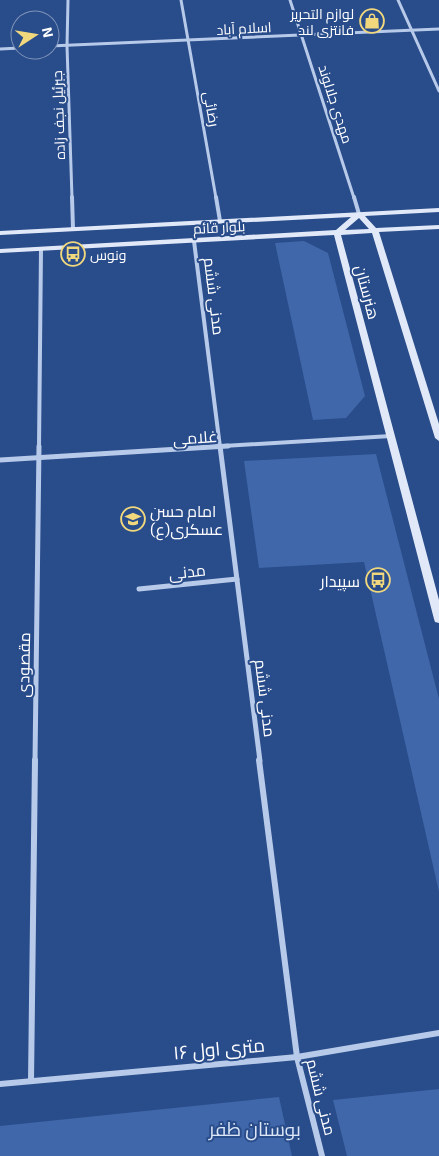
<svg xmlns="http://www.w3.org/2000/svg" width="439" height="1156" viewBox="0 0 439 1156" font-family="'Exo 2',Cairo,sans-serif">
	<rect width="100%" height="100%" fill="#294c8b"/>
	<g fill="#4067a9">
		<polygon points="304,241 328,253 365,396 346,418 313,420 275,243"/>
		<polygon points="376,454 439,699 439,892 364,562 259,568 244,461"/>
		<polygon points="439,1089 439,1156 347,1156 333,1100"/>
		<polygon points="279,1097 292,1156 0,1156 0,1126"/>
	</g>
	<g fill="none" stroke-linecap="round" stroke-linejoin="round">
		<g stroke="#b7cae9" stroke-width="3">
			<polyline points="68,0 67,46 72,198"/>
			<polyline points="181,0 216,198"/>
			<polyline points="290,0 354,198"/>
			<polyline points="398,0 439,91"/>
			<polyline points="50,46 439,29"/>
			<polyline points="0,49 20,48"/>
		</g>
		<g stroke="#b7cae9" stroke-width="4">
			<polyline points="72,197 73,229"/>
			<polyline points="216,197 220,221"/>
			<polyline points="354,197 359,214"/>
			<polyline points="194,241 220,447"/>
			<polyline points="39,447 41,249"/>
			<polyline points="207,447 391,436"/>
		</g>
		<g stroke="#b7cae9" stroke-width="5">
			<polyline points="220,446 260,761"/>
			<polyline points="0,460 228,446"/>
			<polyline points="139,589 237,579"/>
			<polyline points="35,761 39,446"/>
		</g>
		<g stroke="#b7cae9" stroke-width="6">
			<polyline points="259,760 297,1057 322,1156"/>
			<polyline points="31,1081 35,760"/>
			<polyline points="0,1084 297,1057 439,1033"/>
		</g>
		<path fill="#e1e9f8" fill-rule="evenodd" d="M439 208V212L365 216 376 228 439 225V229L379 232 439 424V441L435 438 372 233 341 235 439 600V623L435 622 434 619 334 235 0 253V249L336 230 351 217 0 235V231ZM359 218 369 229 345 230Z"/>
	</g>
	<defs>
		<g id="shop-ring" transform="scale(1.25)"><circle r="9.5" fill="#294c8b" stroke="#f1d87d" stroke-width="1.5"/><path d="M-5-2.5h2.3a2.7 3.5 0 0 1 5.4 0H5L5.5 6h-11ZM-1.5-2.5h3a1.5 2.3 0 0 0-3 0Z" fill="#f1d87d"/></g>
		<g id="bus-ring" transform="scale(1.25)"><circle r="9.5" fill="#294c8b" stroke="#f1d87d" stroke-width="1.5"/><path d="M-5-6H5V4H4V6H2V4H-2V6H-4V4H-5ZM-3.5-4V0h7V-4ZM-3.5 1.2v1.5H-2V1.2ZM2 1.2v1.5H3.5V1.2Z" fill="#f1d87d"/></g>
		<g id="school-ring" transform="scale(1.25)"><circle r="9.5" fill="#294c8b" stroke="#f1d87d" stroke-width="1.5"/><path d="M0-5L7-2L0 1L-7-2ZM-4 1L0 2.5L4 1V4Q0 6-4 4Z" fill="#f1d87d"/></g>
	</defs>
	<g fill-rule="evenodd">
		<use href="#shop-ring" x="372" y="21"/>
		<use href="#bus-ring" x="73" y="254"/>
		<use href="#school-ring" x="133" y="519"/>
		<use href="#bus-ring" x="378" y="580"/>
	</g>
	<g text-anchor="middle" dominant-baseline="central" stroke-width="4" stroke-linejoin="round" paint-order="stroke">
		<g font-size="14" fill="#fff" stroke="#294c8b" text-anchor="end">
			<text x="354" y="13">لوازم التحریر<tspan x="354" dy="16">فانتزی لند</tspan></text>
			<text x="90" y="254" text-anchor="start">ونوس</text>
		</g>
		<g font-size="14" fill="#fff" stroke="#294c8b">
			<text transform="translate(244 28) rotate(-3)">اسلام آباد</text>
			<text transform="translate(336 104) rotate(72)">مهدی جلالوند</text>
			<text transform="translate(212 109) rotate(80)">رضائی</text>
			<text transform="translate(58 115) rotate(-92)">جبرئیل نجف زاده</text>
			<text transform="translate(219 227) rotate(-3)">بلوار قائم</text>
		</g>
		<g font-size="16" fill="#fff" stroke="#294c8b">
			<text transform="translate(368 292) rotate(75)">هنرستان</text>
			<text transform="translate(215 296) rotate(83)">مدنی ششم</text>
			<text transform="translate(195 437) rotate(-4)">غلامی</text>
			<text transform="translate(187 571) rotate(-6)">مدنی</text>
			<text transform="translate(23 665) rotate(-89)">مقصودی</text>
			<text transform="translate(266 698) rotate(83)">مدنی ششم</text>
			<text transform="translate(322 1097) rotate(76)">مدنی ششم</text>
		</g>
		<g font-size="16" fill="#fff" stroke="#294c8b" text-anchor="start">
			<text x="150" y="510">امام حسن<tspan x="150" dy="18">عسکری(ع)</tspan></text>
			<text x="360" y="580" text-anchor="end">سپیدار</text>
		</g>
		<g font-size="19" fill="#fff" stroke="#294c8b">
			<text transform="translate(219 1048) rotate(-5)">۱۶ متری اول</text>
		</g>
		<g font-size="19" fill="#dbe6f7" stroke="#294c8b">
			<text x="255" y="1128">بوستان ظفر</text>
		</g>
	</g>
	<g transform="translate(35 35) rotate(78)"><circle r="24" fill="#294c8b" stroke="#7f94b9"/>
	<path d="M0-4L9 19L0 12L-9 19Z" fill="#f1d87d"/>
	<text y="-8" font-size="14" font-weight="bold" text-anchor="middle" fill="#ffffff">N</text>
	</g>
</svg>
